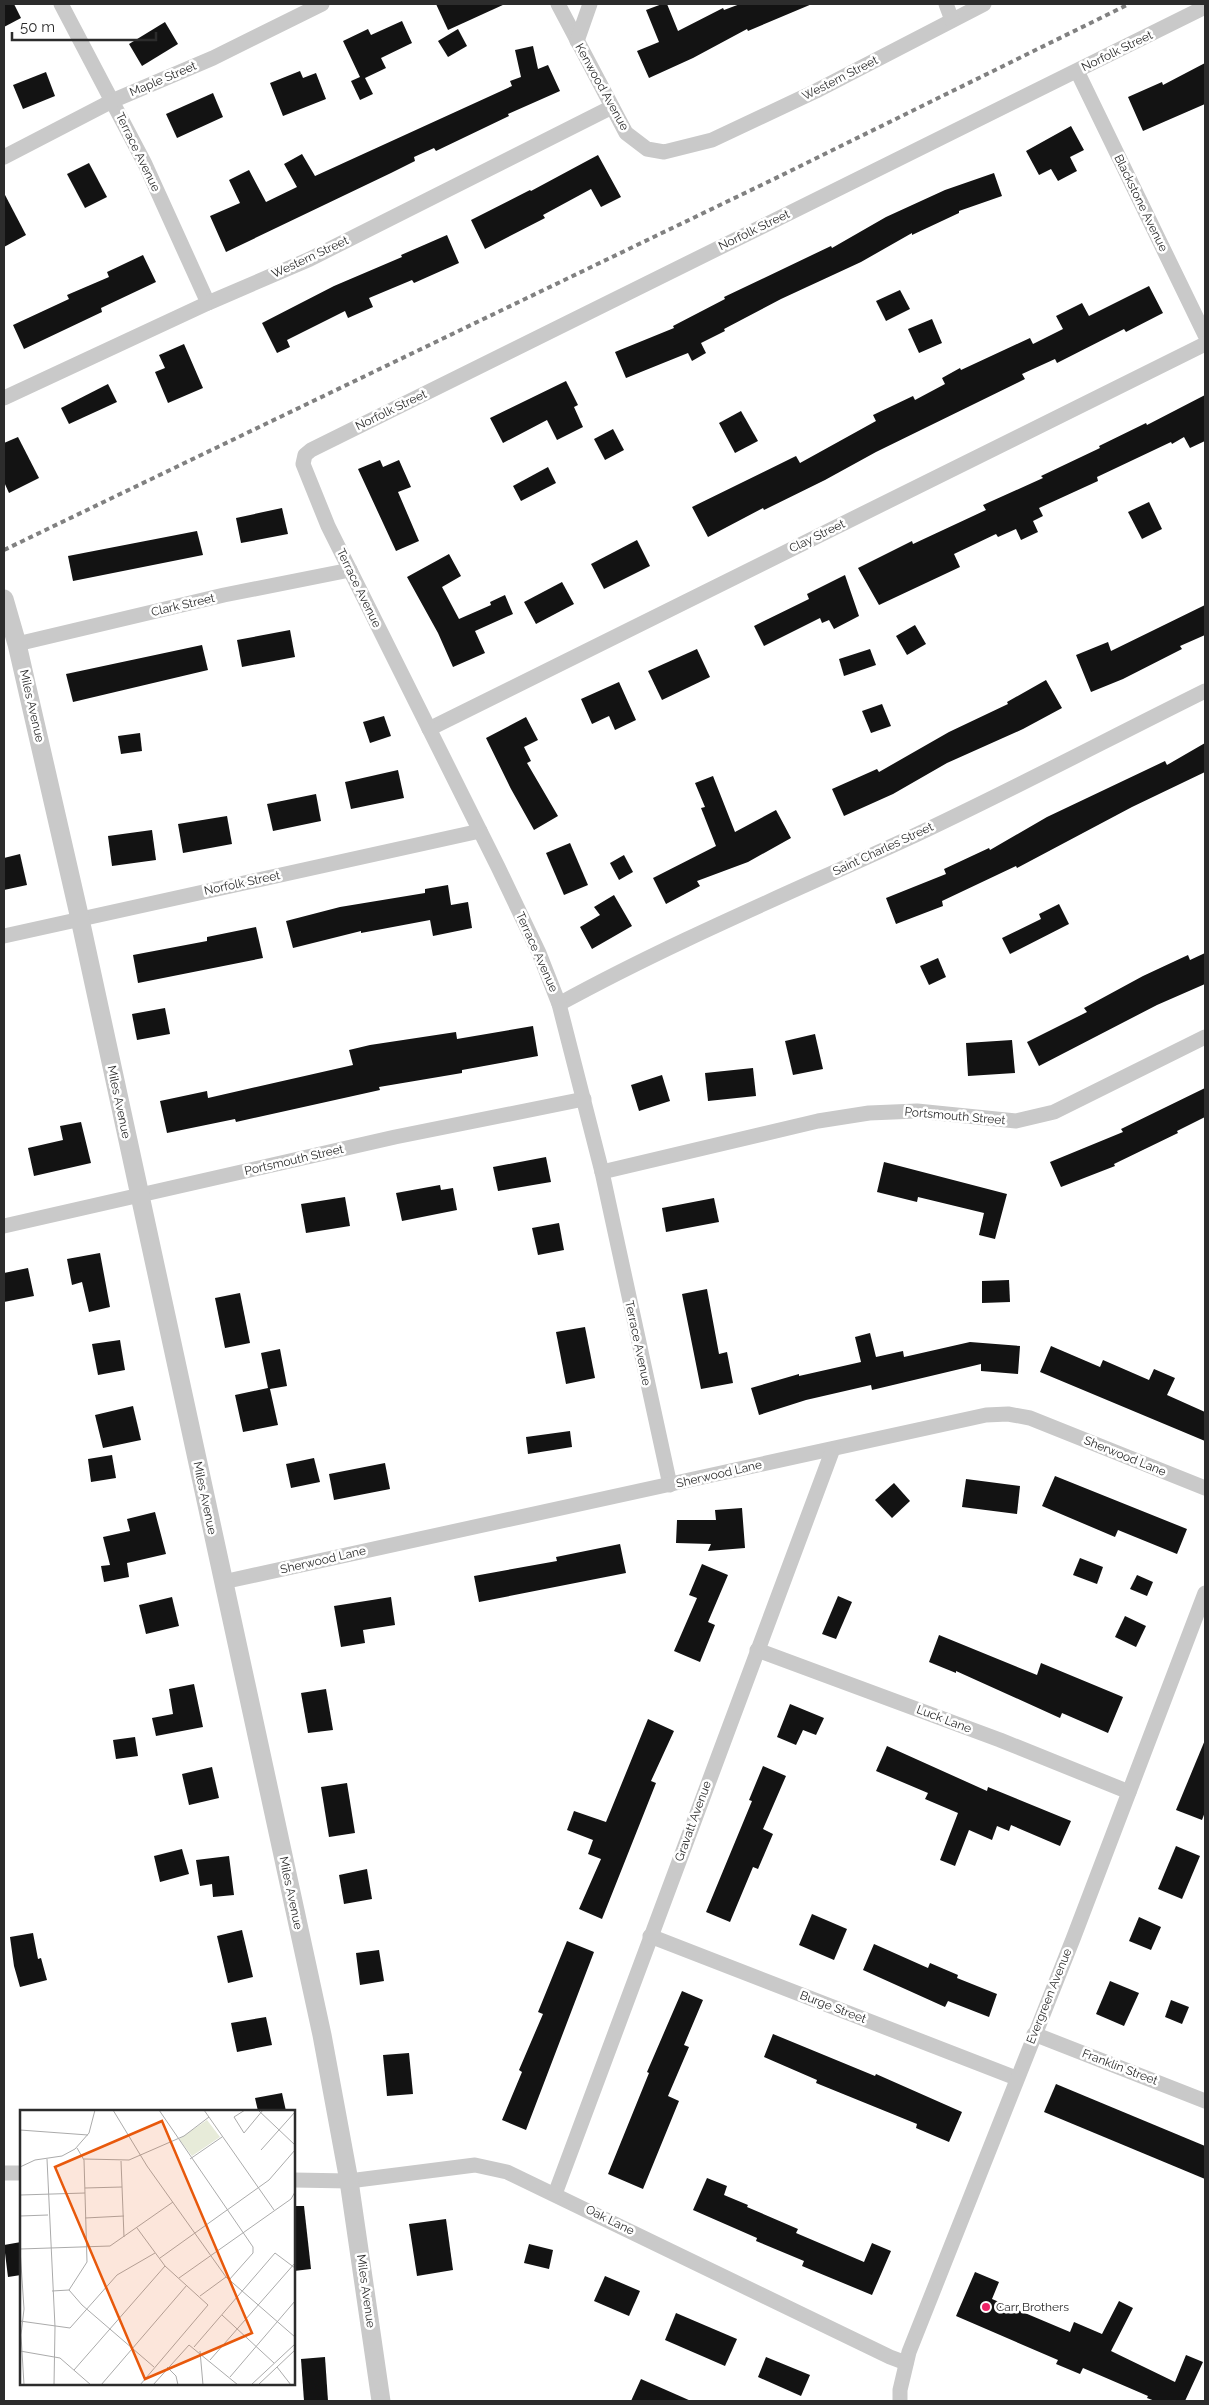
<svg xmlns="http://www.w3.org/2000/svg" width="1209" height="2405" viewBox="0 0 1209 2405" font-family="Raleway,sans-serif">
	<rect width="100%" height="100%" fill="#fff"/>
	<g fill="#131313">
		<polygon points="4,4 14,4 21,18 4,27"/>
		<polygon points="436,4 505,4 448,30"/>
		<polygon points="662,4 667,4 678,31 723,8 724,10 740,4 812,4 748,31 747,29 693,58 649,78 637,51 659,42 646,10"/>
		<polygon points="402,21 412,43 381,58 386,68 365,78 373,94 360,100 351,81 360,77 343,41 368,29 371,35"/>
		<polygon points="165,22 178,44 142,66 129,44"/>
		<polygon points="458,29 467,46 448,57 438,41"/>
		<polygon points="533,46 538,69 548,65 560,91 508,114 509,116 436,151 434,148 414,157 415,161 391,173 226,252 210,216 240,203 229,180 249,170 266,202 297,187 284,164 302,154 315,176 512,86 510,81 521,77 515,50"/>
		<polygon points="1205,63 1205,104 1143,131 1128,97 1162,82 1163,85"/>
		<polygon points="300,71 303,78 316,73 326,99 283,116 270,83"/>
		<polygon points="46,72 55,96 23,109 13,85"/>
		<polygon points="213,93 223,117 177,138 166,114"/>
		<polygon points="1071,126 1084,150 1070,157 1077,171 1058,181 1051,169 1039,175 1026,151"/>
		<polygon points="598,155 621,197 601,207 591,189 543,215 545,218 485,249 471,220 530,190 531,191"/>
		<polygon points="89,163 107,197 85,208 67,174"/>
		<polygon points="994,173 1002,196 959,211 959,213 912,235 912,233 861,262 781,299 724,329 725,331 701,343 706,353 692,361 688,353 626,378 615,352 674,328 673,326 725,299 724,297 831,246 832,248 886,217 945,190"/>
		<polygon points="4,193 26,235 4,247"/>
		<polygon points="447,235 459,263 414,283 412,280 369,298 373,307 348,318 345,311 287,340 290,347 277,353 262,323 334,286 402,257 401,255"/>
		<polygon points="143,255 156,282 101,308 102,312 24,349 13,325 69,299 67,295 109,277 107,272"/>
		<polygon points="1149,286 1163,313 1126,332 1124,329 1057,363 1055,359 1022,374 1025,379 876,452 825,480 764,510 763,508 708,537 692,507 796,456 800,463 876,421 873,415 913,396 915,400 945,384 942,378 960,368 961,370 1030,338 1033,344 1063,329 1056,316 1082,303 1089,316"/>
		<polygon points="900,290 910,309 886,321 876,301"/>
		<polygon points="932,319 942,343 919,353 908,329"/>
		<polygon points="184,344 203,388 168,403 155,372 165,368 159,355"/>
		<polygon points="566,381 578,405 574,407 583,427 557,440 547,420 503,443 490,418"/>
		<polygon points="108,384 117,402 69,424 61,408"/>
		<polygon points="1205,395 1205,441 1190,448 1184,437 1172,444 1171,442 1097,477 1098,481 1039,508 1043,516 1033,521 1038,532 1021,540 1016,529 998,537 996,534 954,554 960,567 879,605 858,568 912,541 913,544 986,510 983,505 1043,478 1041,476 1100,448 1099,446 1146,423 1147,425"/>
		<polygon points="741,411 758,441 735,453 719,423"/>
		<polygon points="613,429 624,450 605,460 594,439"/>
		<polygon points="18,437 39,478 9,493 4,482 4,443"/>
		<polygon points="380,460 383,467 399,460 411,487 398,492 419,541 396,551 358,469"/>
		<polygon points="548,467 556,483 521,501 513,486"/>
		<polygon points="1149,502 1162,529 1142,539 1128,512"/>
		<polygon points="282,508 288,534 241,543 236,518"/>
		<polygon points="197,531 203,555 73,581 68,556"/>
		<polygon points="637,540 650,566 604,589 591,564"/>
		<polygon points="449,554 461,576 442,587 459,619 491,605 490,602 505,595 513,614 475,631 485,653 453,667 438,633 407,577"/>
		<polygon points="845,575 859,616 834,629 829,620 822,623 820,618 764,646 754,626 809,599 807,594"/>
		<polygon points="562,582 574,604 536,624 524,602"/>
		<polygon points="1205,605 1205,635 1180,646 1182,649 1123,679 1091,692 1076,655 1108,642 1111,651"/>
		<polygon points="915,625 926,644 907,655 896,636"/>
		<polygon points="290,630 295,657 242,667 237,640"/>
		<polygon points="202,645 208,670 73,702 66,674"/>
		<polygon points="697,649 710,677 662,700 648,671"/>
		<polygon points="870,649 876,665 844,676 839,659"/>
		<polygon points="1046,680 1062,708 1023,729 947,763 893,794 844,816 832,789 877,769 879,772 949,732 1008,704 1007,702"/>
		<polygon points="619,682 636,720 615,730 609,716 592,724 581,699"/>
		<polygon points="882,704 891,726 871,733 862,711"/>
		<polygon points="384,716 391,736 370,743 363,722"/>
		<polygon points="526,717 538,740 524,747 531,761 527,763 558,816 534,830 511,789 486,738"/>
		<polygon points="140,733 142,751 121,754 118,736"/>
		<polygon points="1205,743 1205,772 1132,807 1017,868 1016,866 942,901 943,906 896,924 886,898 946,874 944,869 989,848 990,850 1047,817 1165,761 1167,765"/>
		<polygon points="398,770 404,798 351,809 345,782"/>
		<polygon points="713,776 735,832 776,810 791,838 748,862 697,881 700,886 666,904 653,878 716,846 701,808 705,807 695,783"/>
		<polygon points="316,794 321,821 273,831 267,804"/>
		<polygon points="227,816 232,844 183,853 178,824"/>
		<polygon points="152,830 156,860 112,866 108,836"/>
		<polygon points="570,843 588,885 564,895 546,853"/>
		<polygon points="20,854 27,885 4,890 4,858"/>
		<polygon points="624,855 633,872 619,880 610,863"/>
		<polygon points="448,885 451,905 468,902 472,928 433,936 430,920 361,933 361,931 293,948 286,921 340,907 425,893 425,889"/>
		<polygon points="614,895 632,926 592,949 580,927 600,915 594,907"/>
		<polygon points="1059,904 1069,924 1010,954 1002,938 1041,919 1039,914"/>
		<polygon points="256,927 263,958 138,983 133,955 207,941 207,937"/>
		<polygon points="1205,953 1205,984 1157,1005 1039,1066 1027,1042 1087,1012 1084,1008 1143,976 1188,955 1190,960"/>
		<polygon points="938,958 946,977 929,985 920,966"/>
		<polygon points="165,1008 170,1034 137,1040 132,1014"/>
		<polygon points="533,1026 538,1056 462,1070 462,1073 379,1087 380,1090 236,1122 235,1119 167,1133 160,1101 207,1091 208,1098 353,1065 349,1050 370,1045 456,1032 457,1039"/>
		<polygon points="815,1034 823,1069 793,1075 785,1041"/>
		<polygon points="1012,1040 1015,1073 968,1076 966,1043"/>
		<polygon points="753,1068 756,1096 708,1101 705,1073"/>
		<polygon points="662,1075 670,1101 639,1111 631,1085"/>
		<polygon points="1205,1088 1205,1117 1177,1131 1178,1133 1114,1164 1115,1166 1061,1187 1050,1162 1123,1132 1121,1129"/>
		<polygon points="81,1122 91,1163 34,1176 28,1148 63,1140 60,1126"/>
		<polygon points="546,1157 551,1182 498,1191 493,1167"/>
		<polygon points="884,1162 1007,1194 995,1239 979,1235 984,1213 918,1197 917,1202 877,1192"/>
		<polygon points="440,1185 441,1190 453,1188 457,1210 402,1221 396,1193"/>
		<polygon points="345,1197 350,1226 306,1233 301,1204"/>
		<polygon points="714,1198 719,1222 666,1232 662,1208"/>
		<polygon points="559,1223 564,1250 538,1255 532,1228"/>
		<polygon points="100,1253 110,1307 89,1312 82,1282 72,1285 67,1259"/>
		<polygon points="28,1268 34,1296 4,1302 4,1273"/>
		<polygon points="1009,1280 1010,1302 982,1303 982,1281"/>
		<polygon points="707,1289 719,1354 727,1352 733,1383 701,1389 682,1294"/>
		<polygon points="240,1293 250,1343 225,1348 215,1298"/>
		<polygon points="585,1327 595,1378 566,1384 556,1332"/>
		<polygon points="870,1333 876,1357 903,1351 904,1357 970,1342 1020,1346 1018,1374 981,1371 981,1364 872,1390 871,1385 806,1400 759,1415 751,1388 799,1374 799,1376 861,1362 855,1337"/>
		<polygon points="120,1340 125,1370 98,1375 92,1344"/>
		<polygon points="1051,1346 1100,1367 1103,1360 1149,1380 1154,1369 1175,1378 1167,1395 1205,1412 1205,1441 1040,1372"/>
		<polygon points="280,1349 287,1386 270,1389 278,1425 243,1432 235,1395 268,1388 261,1353"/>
		<polygon points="133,1406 141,1440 103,1448 95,1415"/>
		<polygon points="570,1431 572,1447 528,1454 526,1437"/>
		<polygon points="112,1455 116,1478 91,1482 88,1459"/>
		<polygon points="314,1458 320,1482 291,1488 286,1464"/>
		<polygon points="385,1463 390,1489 334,1500 329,1474"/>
		<polygon points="1055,1476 1187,1529 1177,1554 1118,1530 1115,1537 1042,1506"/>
		<polygon points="966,1479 1020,1486 1017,1514 962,1507"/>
		<polygon points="894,1483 910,1501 892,1518 875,1500"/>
		<polygon points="742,1508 745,1548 708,1551 711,1544 676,1543 677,1520 716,1520 715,1510"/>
		<polygon points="155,1512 166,1554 127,1563 129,1577 104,1582 101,1566 110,1565 103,1537 130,1531 127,1519"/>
		<polygon points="620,1544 626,1573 479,1602 474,1576 557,1561 556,1557"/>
		<polygon points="1080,1558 1103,1567 1097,1584 1073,1575"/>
		<polygon points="702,1564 728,1575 708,1622 715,1625 700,1662 674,1651 697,1598 689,1595"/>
		<polygon points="1137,1575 1153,1582 1147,1596 1130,1589"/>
		<polygon points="838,1596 852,1602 836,1639 822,1634"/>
		<polygon points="172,1597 179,1626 146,1634 139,1605"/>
		<polygon points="391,1597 395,1625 363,1630 365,1643 341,1647 334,1606"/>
		<polygon points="1125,1616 1146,1626 1136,1647 1115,1637"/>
		<polygon points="939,1635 1037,1675 1041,1663 1123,1697 1108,1733 1062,1713 1060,1718 956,1671 956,1673 929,1662"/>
		<polygon points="194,1684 203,1727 156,1736 152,1718 173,1714 169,1689"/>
		<polygon points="326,1689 333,1730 308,1733 301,1693"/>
		<polygon points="790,1704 824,1718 816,1735 803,1730 796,1745 777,1737"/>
		<polygon points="648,1719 674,1731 651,1781 656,1783 602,1919 579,1909 601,1859 588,1854 593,1840 567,1830 574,1811 606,1822"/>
		<polygon points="135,1737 138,1756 116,1759 113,1740"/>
		<polygon points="1205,1740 1205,1812 1202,1820 1176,1810"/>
		<polygon points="887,1746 987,1791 988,1787 1071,1821 1060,1846 1011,1825 1009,1831 997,1826 992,1840 969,1830 955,1866 940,1860 958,1813 925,1799 928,1793 876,1771"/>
		<polygon points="763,1766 786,1776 763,1829 773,1834 758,1869 753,1867 730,1922 706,1912 752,1801 749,1800"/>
		<polygon points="212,1767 219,1798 189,1805 182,1774"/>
		<polygon points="347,1783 355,1833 329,1837 321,1787"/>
		<polygon points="1176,1846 1200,1856 1182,1899 1158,1889"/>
		<polygon points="182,1849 189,1874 160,1882 154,1856"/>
		<polygon points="229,1856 234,1895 213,1897 212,1884 200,1886 196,1860"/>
		<polygon points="367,1869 372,1899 344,1904 339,1875"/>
		<polygon points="812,1914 847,1929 834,1960 799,1945"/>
		<polygon points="1139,1917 1161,1927 1151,1950 1129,1941"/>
		<polygon points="242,1930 253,1977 228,1983 217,1936"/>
		<polygon points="33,1933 38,1959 41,1958 47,1980 20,1987 14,1966 10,1937"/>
		<polygon points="567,1941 594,1952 526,2130 502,2120 522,2072 519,2070 543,2014 538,2012"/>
		<polygon points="874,1944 928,1968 930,1963 958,1975 957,1978 997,1994 989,2017 948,2001 945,2007 863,1970"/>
		<polygon points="379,1950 384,1981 360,1985 356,1953"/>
		<polygon points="1110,1981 1139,1993 1124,2026 1096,2014"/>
		<polygon points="682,1991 703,2000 684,2045 689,2047 668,2096 679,2101 643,2189 608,2174 649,2073 647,2072"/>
		<polygon points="1171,2000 1189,2007 1182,2024 1165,2017"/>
		<polygon points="266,2017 272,2045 237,2052 231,2023"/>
		<polygon points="773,2034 875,2076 876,2074 962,2112 949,2142 916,2128 917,2124 816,2083 817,2080 764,2057"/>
		<polygon points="409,2053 413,2094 387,2096 383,2055"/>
		<polygon points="1056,2084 1205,2146 1205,2179 1044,2112"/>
		<polygon points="282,2093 286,2111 258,2111 255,2098"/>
		<polygon points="707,2178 727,2186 724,2195 748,2205 747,2207 798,2229 796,2233 864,2262 872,2243 891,2251 872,2295 802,2266 804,2261 756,2241 757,2238 693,2210"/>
		<polygon points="294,2206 304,2206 311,2269 294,2271"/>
		<polygon points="446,2219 453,2270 417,2276 409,2224"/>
		<polygon points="21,2242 21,2275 8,2277 4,2245"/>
		<polygon points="529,2244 553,2250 549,2269 524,2263"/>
		<polygon points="975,2272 999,2282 992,2299 1070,2332 1074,2322 1102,2334 1119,2301 1133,2308 1111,2351 1175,2382 1186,2355 1203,2362 1185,2401 1155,2401 1147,2398 1148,2396 1083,2368 1080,2374 1056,2364 1058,2360 956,2316"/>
		<polygon points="605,2276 640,2291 629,2316 594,2301"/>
		<polygon points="676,2313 737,2339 725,2366 665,2340"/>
		<polygon points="325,2357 328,2401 304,2401 301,2359"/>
		<polygon points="766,2357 810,2375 801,2396 758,2377"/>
		<polygon points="641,2379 691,2401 631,2401"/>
	</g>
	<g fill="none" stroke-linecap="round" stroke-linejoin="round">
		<g stroke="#c9c9c9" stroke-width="15">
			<polyline points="61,4 145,164 208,303"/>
			<polyline points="558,4 626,133 647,149 664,152 712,140 816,91 984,4"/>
			<polyline points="946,4 952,20"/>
			<polyline points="577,41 590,4"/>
			<polyline points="1077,71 1205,335"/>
			<polyline points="4,157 112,101 213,58 322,4"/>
			<polyline points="4,398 208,303 310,259 612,107"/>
			<polyline points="17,644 224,595 350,570"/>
			<polyline points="429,729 1205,344"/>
			<polyline points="4,936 480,831"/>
			<path d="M559 1004C672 942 790 893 907 839 1008 792 1106 740 1205 691"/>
			<polyline points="602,1172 818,1121 869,1113 917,1111 1016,1121 1054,1112 1205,1037"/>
			<polyline points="4,1226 395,1137 584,1099"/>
			<polyline points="670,1485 602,1172 559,1004 539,953 498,867 328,526 303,464 305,455 311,450 1205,7"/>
			<polyline points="223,1582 986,1415 1008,1414 1030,1418 1205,1488"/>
			<polyline points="757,1650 1000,1740 1129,1792"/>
			<polyline points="650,1936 1016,2078"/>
			<polyline points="1034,2034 1205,2101"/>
			<polyline points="4,2173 21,2173"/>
			<polyline points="294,2180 349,2181 475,2165 507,2172 890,2357 906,2363"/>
			<polyline points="555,2194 833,1449"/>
			<polyline points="900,2401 900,2390 909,2352 1073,1939 1205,1593"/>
		</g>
		<polyline stroke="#c9c9c9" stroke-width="19" points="4,599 17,644 80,919 322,2035 349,2181 381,2401"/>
		<polyline stroke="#818181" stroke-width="4" stroke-dasharray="5 4" stroke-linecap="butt" points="4,550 774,179 1129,4"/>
	</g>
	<circle fill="#ee2466" stroke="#fff" stroke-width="2" cx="986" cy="2307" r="5"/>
	<g text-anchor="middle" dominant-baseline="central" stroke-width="5" stroke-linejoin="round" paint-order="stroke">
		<g font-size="12" fill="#2c2c2c" stroke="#fff">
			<text transform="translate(1117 51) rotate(-26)">Norfolk Street</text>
			<text transform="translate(840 78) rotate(-27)">Western Street</text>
			<text transform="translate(163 79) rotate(-23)">Maple Street</text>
			<text transform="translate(602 87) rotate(61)">Kenwood Avenue</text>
			<text transform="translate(138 152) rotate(64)">Terrace Avenue</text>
			<text transform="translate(1141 203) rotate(64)">Blackstone Avenue</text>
			<text transform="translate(754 230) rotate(-26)">Norfolk Street</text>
			<text transform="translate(310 257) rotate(-25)">Western Street</text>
			<text transform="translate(391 410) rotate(-26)">Norfolk Street</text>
			<text transform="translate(817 536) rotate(-26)">Clay Street</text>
			<text transform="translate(359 588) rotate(64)">Terrace Avenue</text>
			<text transform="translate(183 605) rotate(-13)">Clark Street</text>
			<text transform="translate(32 706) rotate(77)">Miles Avenue</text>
			<text transform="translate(883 849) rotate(-25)">Saint Charles Street</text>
			<text transform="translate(242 883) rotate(-12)">Norfolk Street</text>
			<text transform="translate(537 952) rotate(66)">Terrace Avenue</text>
			<text transform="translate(119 1102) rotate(78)">Miles Avenue</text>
			<text transform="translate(955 1116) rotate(5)">Portsmouth Street</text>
			<text transform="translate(294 1160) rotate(-13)">Portsmouth Street</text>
			<text transform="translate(638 1343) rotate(78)">Terrace Avenue</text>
			<text transform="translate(1125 1456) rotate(22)">Sherwood Lane</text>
			<text transform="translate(719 1474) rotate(-13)">Sherwood Lane</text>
			<text transform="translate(205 1498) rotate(78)">Miles Avenue</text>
			<text transform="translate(323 1560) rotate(-13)">Sherwood Lane</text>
			<text transform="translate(944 1719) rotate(21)">Luck Lane</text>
			<text transform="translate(693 1821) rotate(-70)">Gravatt Avenue</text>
			<text transform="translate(291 1893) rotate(78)">Miles Avenue</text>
			<text transform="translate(1049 1996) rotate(-68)">Evergreen Avenue</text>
			<text transform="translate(833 2007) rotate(21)">Burge Street</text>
			<text transform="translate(1120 2067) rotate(21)">Franklin Street</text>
			<text transform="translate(610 2220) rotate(26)">Oak Lane</text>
			<text transform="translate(366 2291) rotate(82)">Miles Avenue</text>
		</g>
		<g font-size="12" fill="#2c2c2c" stroke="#fff" text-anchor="start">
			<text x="996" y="2307">Carr Brothers</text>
		</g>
	</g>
	<g transform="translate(20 2110)">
		<rect width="275" height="275" fill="#fff"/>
		<path d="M187 10 200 27 172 46 159 29Z" fill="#e7ebd9"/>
		<path fill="none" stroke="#ababab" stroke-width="1" d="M93 0 127 56 206 167 275 227M139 0 233 137V143L209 170M184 0 254 100M225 0 214 7 224 23 243 0M238 0 275 35M0 20 68 25M241 40 275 2M27 49 35 217 34 275M64 49 109 50 164 26 189 7M170 49 202 27M101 51 104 127M0 57 15 50 42 46 55 39 69 23 75 0M65 78 102 77M0 85 65 83M0 106 28 105M65 108 104 106M117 118 145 156 188 195 120 275M0 139 90 136 153 92M0 139 4 199 1 225 4 275M140 148 249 70 275 40M159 168 271 89 275 82M49 180 67 152 64 50 57 38M49 180 62 195 134 257M32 181 49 180M180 186 206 167M202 205 254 253M0 211 50 218 97 165 135 143M174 237 255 143 275 158M0 241 40 248 71 275M180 241 183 275M190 250 275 153M147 257 156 266 158 275M257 257 271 275M54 260 145 156M210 267 275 191M81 275 167 175M133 275 169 235 218 275M231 275 275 234M238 275 275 240"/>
		<path fill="#e8590c" fill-opacity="0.15" stroke="#e8590c" stroke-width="2.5" d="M142 11 232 223 125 269 35 57Z"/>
		<rect width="275" height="275" fill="none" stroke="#2c2c2c" stroke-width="2.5"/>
	</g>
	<rect width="1209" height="2405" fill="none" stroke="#2c2c2c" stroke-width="10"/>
	<path d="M12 32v8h144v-8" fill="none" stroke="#2c2c2c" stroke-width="2.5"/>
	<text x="20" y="32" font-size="15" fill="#2c2c2c" stroke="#ffffff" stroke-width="4" paint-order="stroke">50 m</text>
</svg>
